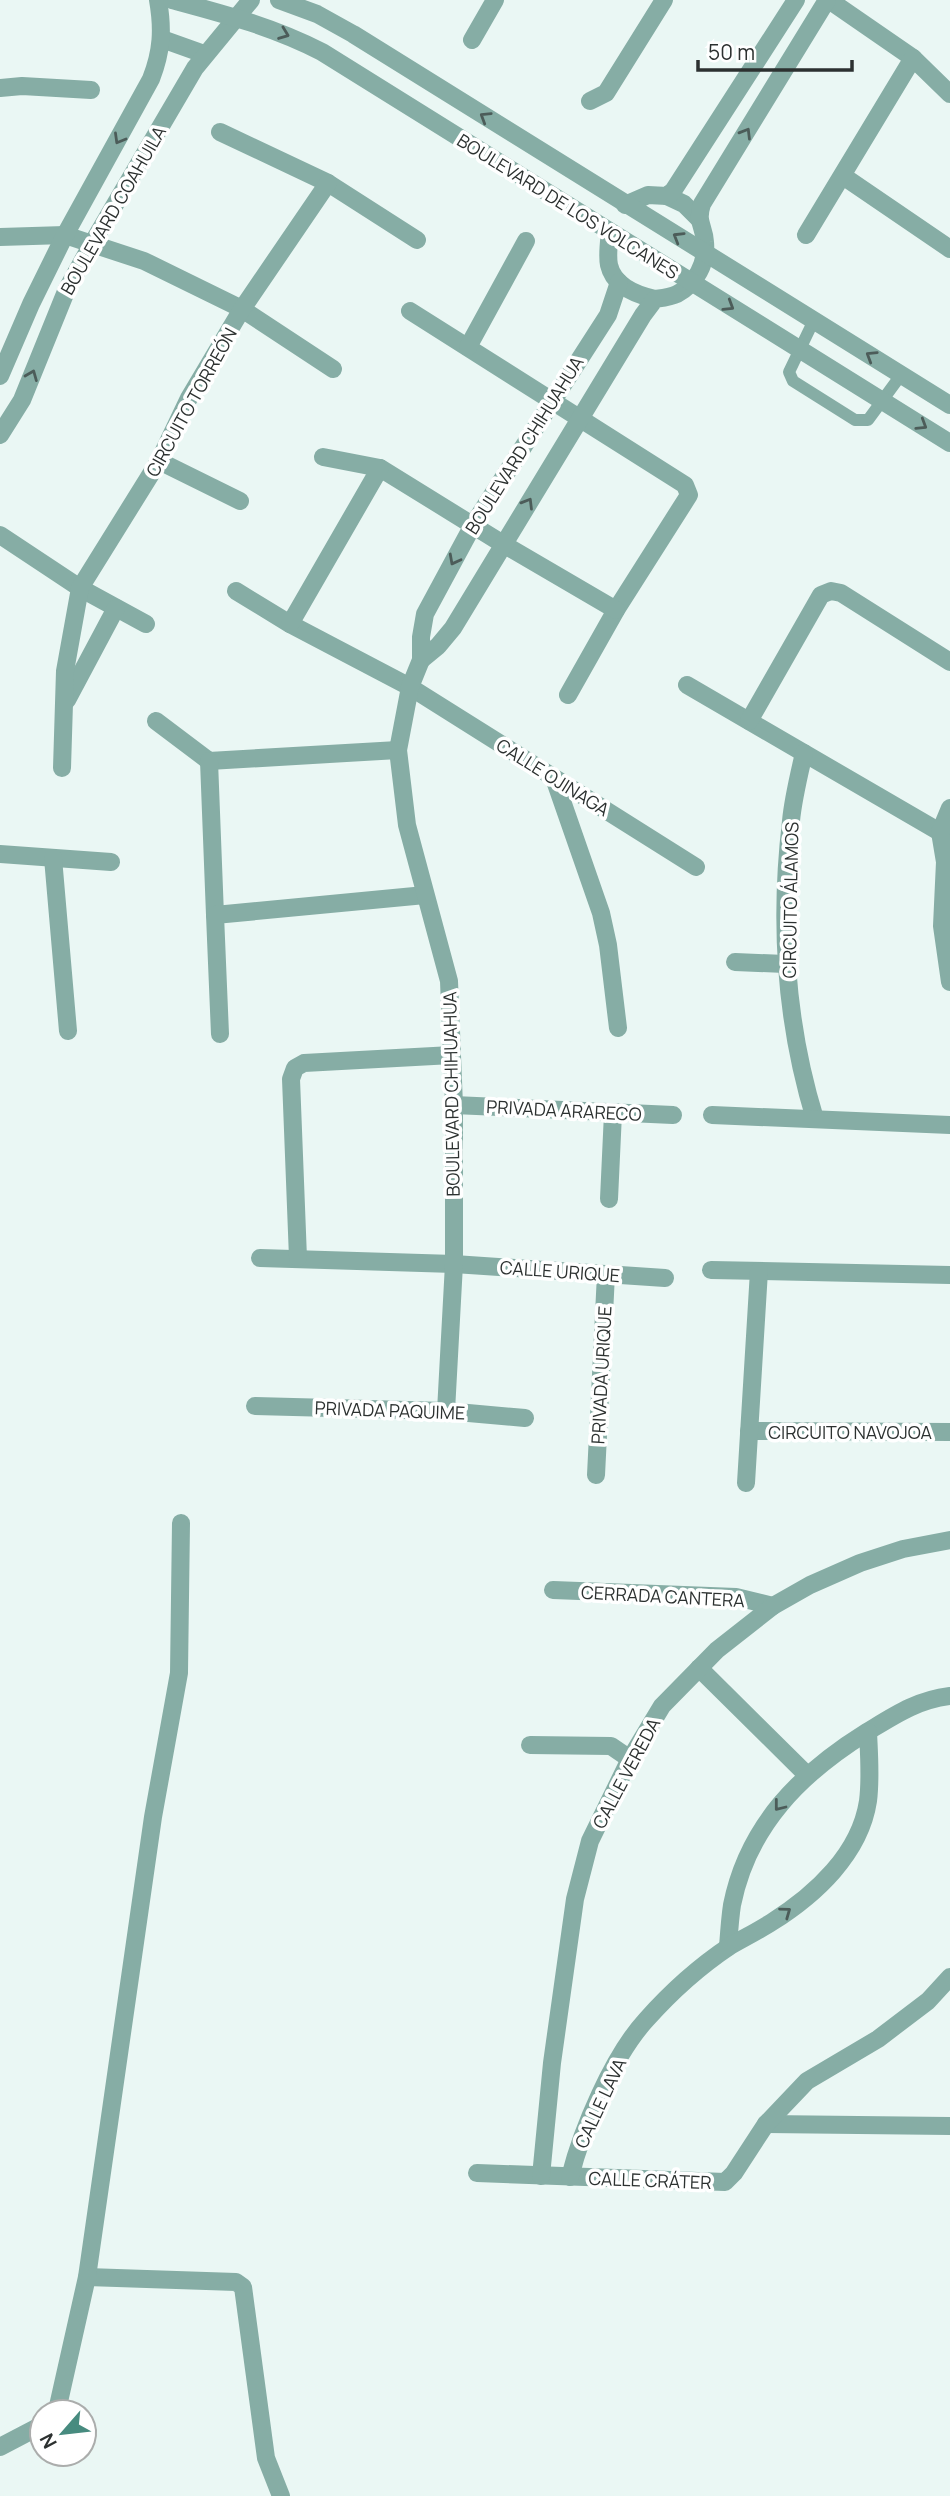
<svg xmlns="http://www.w3.org/2000/svg" width="950" height="2496" viewBox="0 0 950 2496" font-family="Manrope,sans-serif">
	<rect width="100%" height="100%" fill="#eaf7f4"/>
	<g fill="none" stroke-linecap="round" stroke-linejoin="round">
		<polyline stroke="#86ada5" stroke-width="12" points="814,320 789,372 793,381 855,420 868,420 901,375"/>
		<g stroke="#86ada5" stroke-width="18">
			<polyline points="829,0 913,58 950,94"/>
			<polyline points="162,39 204,54"/>
			<polyline points="472,40 495,0"/>
			<polyline points="0,88 22,86 91,90"/>
			<polyline points="590,101 606,93 664,0"/>
			<polyline points="220,132 328,183 417,240"/>
			<polyline points="843,176 950,249"/>
			<polyline points="667,196 684,204 698,218"/>
			<polyline points="625,205 648,195 667,196 673,191 796,0"/>
			<path d="M610 232C609 242 607 255 609 265 614 287 637 295 655 299"/>
			<polyline points="806,235 913,58"/>
			<polyline points="0,237 65,235 144,261 242,309 333,369"/>
			<polyline points="410,311 685,485 689,495 616,610 568,695"/>
			<polyline points="468,347 526,241"/>
			<path d="M0 376 31 304 65 235 151 79C162 51 163 29 158 0"/>
			<polyline points="0,435 22,400 67,289 93,242 195,68 251,0"/>
			<polyline points="159,461 240,501"/>
			<polyline points="380,468 503,544 616,610"/>
			<polyline points="0,535 80,588 146,624"/>
			<polyline points="236,591 290,624 410,687 696,867"/>
			<polyline points="290,624 380,468 323,457"/>
			<path d="M421 660 438 646 453 628 643 315 655 299C662 298 671 297 677 294 696 284 707 263 705 242 704 225 696 223 702 204L827 0"/>
			<polyline points="687,685 950,838"/>
			<polyline points="67,700 116,608"/>
			<polyline points="156,721 209,761 398,750"/>
			<polyline points="749,721 821,595 831,591 841,593 950,662"/>
			<path d="M804 753C799 775 793 799 791 821 779 923 785 1021 815 1119"/>
			<polyline points="209,761 215,915"/>
			<polyline points="62,768 65,671 80,588 159,461 189,398 242,309 328,183"/>
			<polyline points="554,778 601,913 608,945 618,1028"/>
			<polyline points="950,808 940,832 945,862 942,926 950,982"/>
			<polyline points="0,854 111,862"/>
			<polyline points="53,858 68,1031"/>
			<polyline points="735,962 785,964"/>
			<polyline points="220,1034 215,915 425,895"/>
			<polyline points="454,1105 673,1115"/>
			<polyline points="712,1115 950,1125"/>
			<polyline points="609,1199 613,1113"/>
			<polyline points="260,1258 454,1264 665,1278"/>
			<polyline points="298,1258 291,1079 295,1068 304,1063 452,1055"/>
			<polyline points="711,1270 950,1275"/>
			<polyline points="255,1406 446,1411 525,1418"/>
			<polyline points="446,1411 454,1264 454,1105 449,981 407,825 398,750 410,687 421,660 421,637 425,614 473,525 608,315 619,282"/>
			<polyline points="749,1431 950,1432"/>
			<polyline points="596,1475 606,1274"/>
			<polyline points="746,1483 759,1271"/>
			<polyline points="553,1590 736,1597 773,1606"/>
			<polyline points="699,1668 807,1775"/>
			<polyline points="530,1745 611,1746 630,1759"/>
			<path d="M728 1947C729 1933 730 1918 732 1905 748 1825 801 1773 867 1732 895 1715 917 1700 950 1696"/>
			<polyline points="766,2124 950,2126"/>
			<polyline points="477,2173 725,2182 734,2173 766,2124 807,2081 878,2039 928,2001 950,1977"/>
			<polyline points="541,2176 552,2063 575,1899 590,1841 630,1759 662,1706 717,1650 773,1606 810,1585 860,1563 903,1549 950,1540"/>
			<path d="M570 2177C582 2129 613 2056 646 2020 670 1993 700 1966 730 1946 744 1938 758 1931 772 1922 815 1895 860 1854 868 1801 871 1778 869 1755 868 1732"/>
			<polyline points="87,2277 236,2282 243,2287 266,2458 281,2496"/>
			<polyline points="55,2412 58,2406 87,2277 153,1817 179,1673 181,1523"/>
			<polyline points="0,2447 42,2425"/>
		</g>
		<g stroke="#86ada5" stroke-width="18">
			<path d="M172 0C224 14 274 27 322 52L950 443"/>
			<polyline points="279,0 317,14 353,34 950,405"/>
		</g>
	</g>
	<defs><path id="oneway-chevron" d="M-2-3.5L2.5 0L-2 3.5" fill="none" stroke-width="1.6" stroke-linecap="round" stroke-linejoin="round" transform="scale(1.75)"/></defs>
	<g stroke="#4c5c59">
		<use href="#oneway-chevron" transform="translate(284 34) rotate(21)"/>
		<use href="#oneway-chevron" transform="translate(485 117) rotate(-148)"/>
		<use href="#oneway-chevron" transform="translate(746 133) rotate(-59)"/>
		<use href="#oneway-chevron" transform="translate(119 139) rotate(120)"/>
		<use href="#oneway-chevron" transform="translate(678 237) rotate(-149)"/>
		<use href="#oneway-chevron" transform="translate(729 306) rotate(32)"/>
		<use href="#oneway-chevron" transform="translate(871 356) rotate(-148)"/>
		<use href="#oneway-chevron" transform="translate(32 375) rotate(-68)"/>
		<use href="#oneway-chevron" transform="translate(922 425) rotate(32)"/>
		<use href="#oneway-chevron" transform="translate(528 503) rotate(-59)"/>
		<use href="#oneway-chevron" transform="translate(454 560) rotate(118)"/>
		<use href="#oneway-chevron" transform="translate(779 1806) rotate(128)"/>
		<use href="#oneway-chevron" transform="translate(786 1912) rotate(-36)"/>
	</g>
	<g text-anchor="middle" dominant-baseline="central" stroke-width="7" stroke-linejoin="round" paint-order="stroke">
		<g font-size="18" fill="#2c3130" stroke="#fff">
			<text transform="translate(568 206) rotate(32)">BOULEVARD DE LOS VOLCANES</text>
			<text transform="translate(113 210) rotate(-60)">BOULEVARD COAHUILA</text>
			<text transform="translate(191 402) rotate(-61)">CIRCUITO TORREÓN</text>
			<text transform="translate(524 445) rotate(-58)">BOULEVARD CHIHUAHUA</text>
			<text transform="translate(553 777) rotate(32)">CALLE OJINAGA</text>
			<text transform="translate(790 900) rotate(-89)">CIRCUITO ÁLAMOS</text>
			<text transform="translate(451 1094) rotate(-91)">BOULEVARD CHIHUAHUA</text>
			<text transform="translate(564 1110) rotate(3)">PRIVADA ARARECO</text>
			<text transform="translate(560 1271) rotate(4)">CALLE URIQUE</text>
			<text transform="translate(601 1375) rotate(-87)">PRIVADA URIQUE</text>
			<text transform="translate(390 1410) rotate(2)">PRIVADA PAQUIME</text>
			<text x="850" y="1432">CIRCUITO NAVOJOA</text>
			<text transform="translate(663 1596) rotate(3)">CERRADA CANTERA</text>
			<text transform="translate(626 1773) rotate(-62)">CALLE VEREDA</text>
			<text transform="translate(600 2103) rotate(-65)">CALLE LAVA</text>
			<text transform="translate(650 2180) rotate(2)">CALLE CRÁTER</text>
		</g>
	</g>
	<g transform="translate(63 2433) rotate(242)"><circle r="33" fill="#ffffff" stroke="#abadac" stroke-width="2"/>
	<path d="M0-5L12 26L0 18L-12 26Z" fill="#478b7f"/>
	<text y="-10" font-size="19" font-weight="bold" text-anchor="middle" fill="#2c3130">N</text>
	</g>
	<path d="M698 60v10h154v-10" fill="none" stroke="#2c3130" stroke-width="3.5"/>
	<text x="708" y="60" font-size="21" fill="#2c3130" stroke="#ffffff" stroke-width="5" paint-order="stroke">50 m</text>
</svg>
